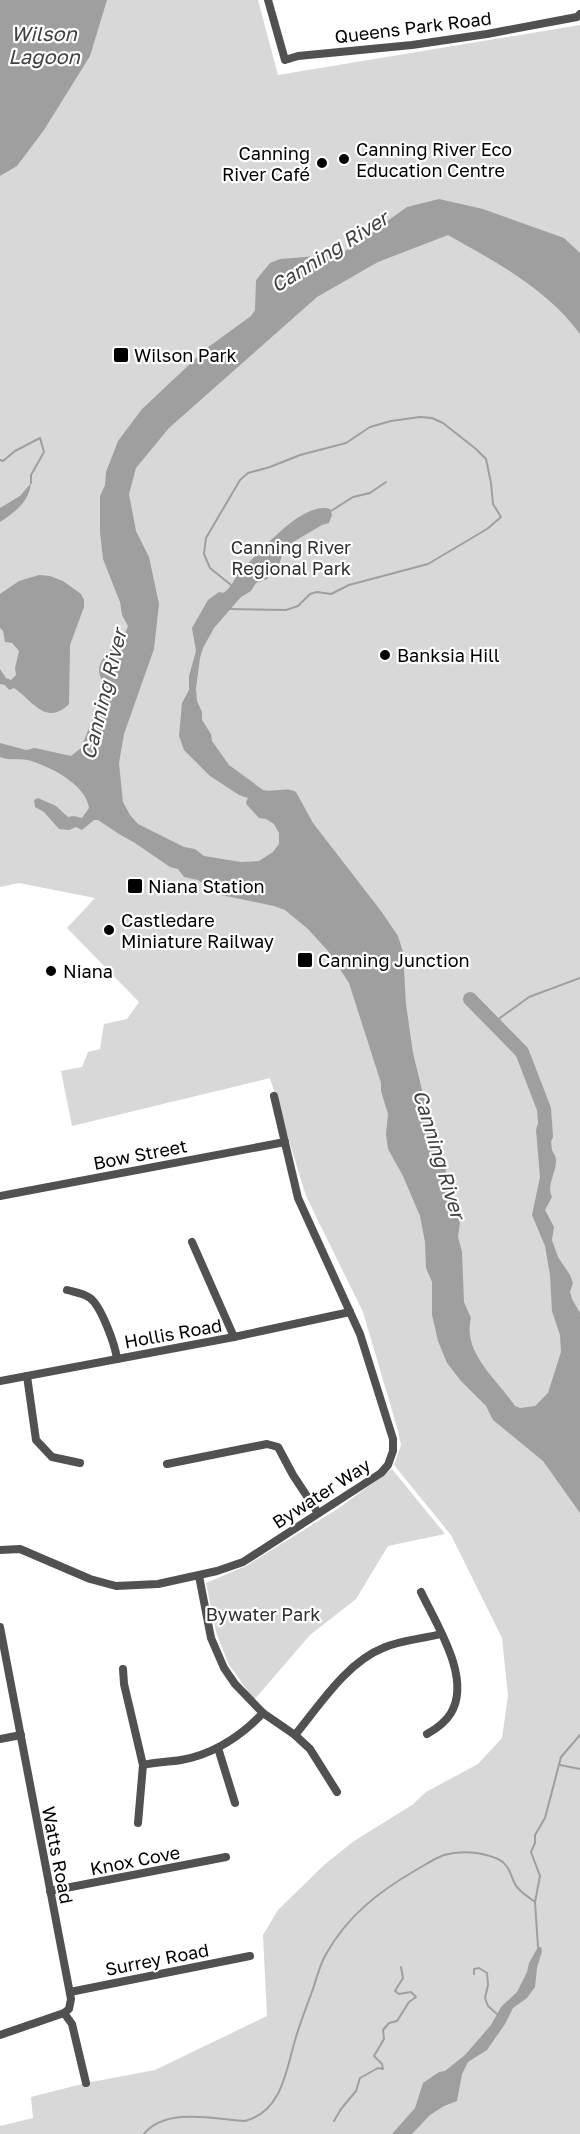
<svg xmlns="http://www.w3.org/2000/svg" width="580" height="2134" viewBox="0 0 580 2134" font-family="'Golos Text',sans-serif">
	<rect width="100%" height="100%" fill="#fff"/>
	<g fill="#d8d8d8">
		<polygon points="0,0 258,0 278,75 580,25 580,2134 0,2134 0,2126 33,2118 31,2097 86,2083 155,2070 267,2016 263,1935 278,1910 324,1865 354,1841 412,1805 426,1792 478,1764 502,1738 508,1696 502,1638 451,1535 394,1465 401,1445 398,1431 363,1312 306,1196 270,1078 72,1126 61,1071 82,1067 88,1052 100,1049 104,1024 127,1019 139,1002 67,928 95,898 19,883 0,887"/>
		<polygon points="392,1469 445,1534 388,1546 356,1599 310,1635 254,1700 228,1663 216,1632 206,1583 246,1566 339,1508"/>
	</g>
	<g fill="#9f9f9f">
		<polygon points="0,0 107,0 90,56 44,130 17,166 0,176"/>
		<path d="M439 199 483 209 564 238 580 253V334C547 289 496 262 448 235L378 262 317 297 169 428 136 468 129 494 136 531 149 557 159 604 154 649 124 734 119 763 123 802 130 815 138 824 184 847 195 849 204 856 241 862 259 861 273 852 279 844V833L274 824 266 819 259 818 247 805 246 802 248 798 239 795 210 776 184 750 179 736 182 703 189 690V676L196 651 192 628 208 600 219 592 223 593C231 588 234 580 239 572 259 554 302 500 330 509L332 515 329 523 322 525 293 542 282 556 278 567 267 579 256 583 251 591 241 597 214 628 203 648 200 658 196 688 197 701 202 712V720L211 734 212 741 229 765 263 790C274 793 286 786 296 792L313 823 381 911 398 936 403 952 406 1004 413 1053 431 1127 443 1155 452 1205 460 1222 458 1237 462 1252 464 1302 471 1318C462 1353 497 1379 515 1406L520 1408 535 1406 548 1393 561 1352 560 1335 552 1311 550 1275 545 1246 532 1215 540 1177 536 1130 539 1120 545 1117C554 1128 550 1138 552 1150 553 1153 556 1156 556 1159 557 1172 546 1185 552 1197L545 1210 554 1227 552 1240 558 1257 570 1275 573 1283 570 1292 572 1299 580 1313V1513L543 1461 493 1420 486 1406 461 1381 447 1363 438 1341 432 1315V1282L426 1268 425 1242 420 1216 403 1176 388 1149 386 1134 388 1114 381 1091V1083L349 983 328 951 308 929 285 910 274 906 216 894 198 880 184 877 178 869 170 867 135 843 119 834 98 820H94L82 830 76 827 69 830 59 829 44 812 35 807 34 800 38 798 56 806 68 817 74 816 82 818 89 808C86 784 49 766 28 760 19 758 10 761 0 757V743L26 750 35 748 71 756 81 748 105 688C104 682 99 677 99 670 100 653 123 644 128 626L122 615 120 602 103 559 100 532V496L105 485 106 472 118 441 142 409 207 348 251 316 255 310 256 280 270 263 280 259 341 254 407 207Z"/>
		<path d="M31 483C29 502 15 512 0 522V508L20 496Z"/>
		<path d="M39 575 50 576 63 581 81 594 84 600V607L70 645 69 704C46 727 32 700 14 688L9 690 5 685 0 684V669L6 678 11 680 16 675 15 668 19 651 12 643 5 642 3 631 0 628V594L19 581Z"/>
		<polygon points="538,1947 541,1947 542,1951 537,1968 535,1987 527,1998 513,2008 505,2024 487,2050 468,2062 462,2074 457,2101 444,2106 430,2115 412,2134 392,2134 415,2108 423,2083 439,2072 445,2071 465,2055 491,2025 501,2007 517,1992 527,1972 529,1963"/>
	</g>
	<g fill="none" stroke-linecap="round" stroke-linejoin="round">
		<g stroke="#9f9f9f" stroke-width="2">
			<polyline points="0,460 3,461 15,451 40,438 44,452 31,475 31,483"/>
			<polyline points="331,511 353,497 370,493 386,482"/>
			<polyline points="230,609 286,610 298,606 310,594 317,592 331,594 349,585 428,564 487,529 501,517 493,504 491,483 486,459 476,449 443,423 432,418 420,417 391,421 370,427 346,443 300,455 270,467 248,473 240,480 206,538 204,554 210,568 231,585"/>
			<polyline points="493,1023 529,997 580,978"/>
			<polyline points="560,1765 580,1769"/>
			<polyline points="538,1947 535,1902 540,1876 531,1852 535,1843 535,1835 545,1818 561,1757 580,1735"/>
			<polyline points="474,1974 474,1969 479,1968 487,1973 488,1985 485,1998 488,2006 497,2014"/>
			<polyline points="334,2121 341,2109 356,2091 360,2078 378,2068 383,2069 382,2064 374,2056 384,2039 383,2030 389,2023 397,2021 409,2002 416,1997 411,1992 399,1994 395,1991 403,1978 401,1967"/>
			<path d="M144 2134C166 2107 214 2119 245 2121 283 2111 286 2069 296 2037 301 2020 308 2003 314 1986 317 1976 320 1965 325 1956 346 1917 378 1892 416 1870 425 1865 435 1858 444 1855 461 1850 482 1852 498 1859 509 1864 510 1874 515 1884 519 1892 529 1897 535 1902"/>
		</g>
		<polyline stroke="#9f9f9f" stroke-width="14" points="470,999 522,1052 544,1109 546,1136"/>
		<g stroke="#515151" stroke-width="8">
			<polyline points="268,0 285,60 298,56 412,45 487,34 577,17 580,14"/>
			<polyline points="0,1196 285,1142"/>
			<polyline points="192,1242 234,1337"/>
			<path d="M67 1290C74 1292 83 1293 90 1298 101 1306 115 1344 117 1359"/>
			<polyline points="27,1376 36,1440 52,1457 80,1463"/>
			<polyline points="0,1381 234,1337 350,1312"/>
			<polyline points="167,1464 267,1444 278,1447 293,1475 318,1513"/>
			<polyline points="0,1550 20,1549 90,1579 116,1586 158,1584 217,1571 243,1562 381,1473 388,1465 393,1451 393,1439 360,1334 298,1198 274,1096"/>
			<polyline points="199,1576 211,1638 224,1668 235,1684 263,1713 295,1735 310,1749 337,1792"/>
			<path d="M421 1592C436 1624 472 1678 451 1713 445 1723 436 1729 427 1734"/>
			<polyline points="0,1627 71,1999 69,2009 64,2013 72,2024 86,2083"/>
			<polyline points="123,1669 124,1684 143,1765 138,1823"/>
			<path d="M295 1735C319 1706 347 1662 383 1648 401 1640 422 1639 441 1634"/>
			<polyline points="0,1739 21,1735"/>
			<polyline points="218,1748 235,1803"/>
			<path d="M143 1765C156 1762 169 1762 181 1760 214 1754 240 1737 263 1713"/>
			<polyline points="50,1891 226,1857"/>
			<polyline points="70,1992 250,1956"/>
			<polyline points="0,2035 64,2013"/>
		</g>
	</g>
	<g fill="#000" stroke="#fff" stroke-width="2">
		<circle cx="344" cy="159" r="6"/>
		<circle cx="322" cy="163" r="6"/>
		<rect x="113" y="347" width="16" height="16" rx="3"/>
		<circle cx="385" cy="655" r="6"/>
		<rect x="127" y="878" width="16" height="16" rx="3"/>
		<circle cx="109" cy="930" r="6"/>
		<rect x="297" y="952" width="16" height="16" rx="3"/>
		<circle cx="51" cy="971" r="6"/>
	</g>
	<g text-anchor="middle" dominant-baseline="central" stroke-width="4.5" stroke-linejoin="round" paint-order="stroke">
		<g font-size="18" fill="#000" stroke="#fff">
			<text transform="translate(413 27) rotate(-7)">Queens Park Road</text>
			<text transform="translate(140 1154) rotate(-11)">Bow Street</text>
			<text transform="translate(173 1333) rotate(-10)">Hollis Road</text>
			<text transform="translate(321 1493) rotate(-33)">Bywater Way</text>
			<text transform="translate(58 1855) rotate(79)">Watts Road</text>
			<text transform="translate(135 1860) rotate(-11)">Knox Cove</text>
			<text transform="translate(157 1959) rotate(-11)">Surrey Road</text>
		</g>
		<g font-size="18" fill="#000" stroke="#fff" text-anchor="start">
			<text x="356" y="149">Canning River Eco<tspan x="356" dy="21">Education Centre</tspan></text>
			<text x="310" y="153" text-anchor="end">Canning<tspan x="310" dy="21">River Café</tspan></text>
			<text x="134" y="355">Wilson Park</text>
			<text x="397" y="655">Banksia Hill</text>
			<text x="148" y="886">Niana Station</text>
			<text x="121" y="920">Castledare<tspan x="121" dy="21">Miniature Railway</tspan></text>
			<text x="318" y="960">Canning Junction</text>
			<text x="63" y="971">Niana</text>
		</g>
		<g font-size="18" fill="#2f2f2f" stroke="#fff">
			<text x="291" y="547">Canning River<tspan x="291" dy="21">Regional Park</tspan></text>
			<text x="263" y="1614">Bywater Park</text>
		</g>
		<g font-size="20" font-style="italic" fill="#404040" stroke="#fff">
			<text x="44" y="33">Wilson<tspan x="44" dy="23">Lagoon</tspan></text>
			<text transform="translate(329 251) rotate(-32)">Canning River</text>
			<text transform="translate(103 694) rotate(-76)">Canning River</text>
			<text transform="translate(440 1154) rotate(73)">Canning River</text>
		</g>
	</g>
</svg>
